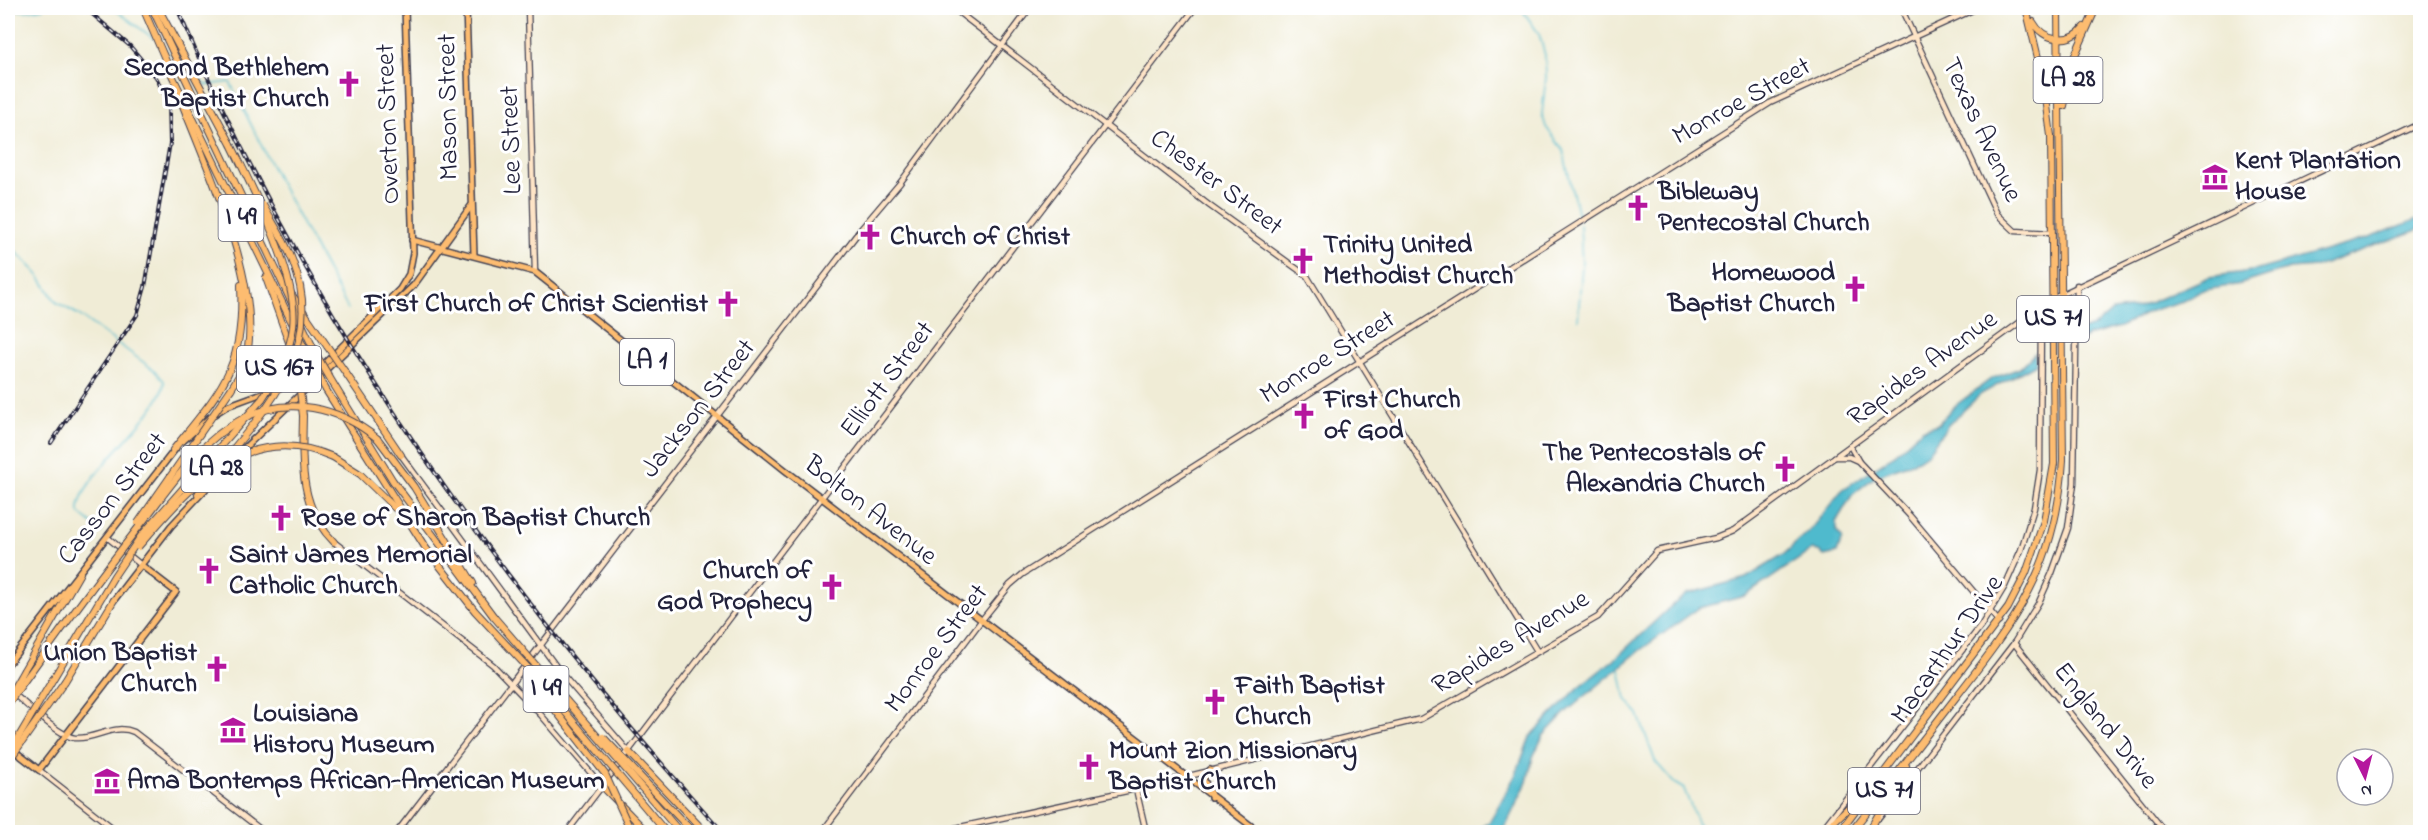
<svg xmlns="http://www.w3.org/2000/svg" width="2428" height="840" viewBox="0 0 2428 840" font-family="'Indie Flower',sans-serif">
	<rect width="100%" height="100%" fill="#fff"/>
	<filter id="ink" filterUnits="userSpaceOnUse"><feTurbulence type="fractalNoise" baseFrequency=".0167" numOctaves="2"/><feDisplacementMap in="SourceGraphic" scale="12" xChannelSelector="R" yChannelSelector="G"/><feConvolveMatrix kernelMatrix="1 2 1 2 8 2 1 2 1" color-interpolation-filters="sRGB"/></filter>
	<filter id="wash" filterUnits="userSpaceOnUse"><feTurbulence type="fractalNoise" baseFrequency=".008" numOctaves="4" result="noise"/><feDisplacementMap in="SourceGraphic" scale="24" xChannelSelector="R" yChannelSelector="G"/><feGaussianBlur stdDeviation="1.35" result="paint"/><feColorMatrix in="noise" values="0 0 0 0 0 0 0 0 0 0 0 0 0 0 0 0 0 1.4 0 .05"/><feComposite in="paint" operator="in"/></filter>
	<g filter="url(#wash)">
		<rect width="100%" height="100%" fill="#f0ecd6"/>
		<g fill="#50bacd" stroke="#396e84" stroke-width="1.5">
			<polygon points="2420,218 2420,229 2316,267 2289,269 2241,284 2199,291 2183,301 2153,310 2120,327 2090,335 2080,341 2079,331 2096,325 2112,311 2138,308 2209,277 2258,270 2369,238"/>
			<polygon points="2035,353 2036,364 1981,394 1948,425 1927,454 1918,460 1876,476 1852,495 1836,522 1836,530 1842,538 1837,553 1824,556 1819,551 1812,550 1745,596 1699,608 1639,651 1566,712 1543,736 1533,757 1527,782 1505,827 1500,832 1476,832 1490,821 1516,774 1530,737 1578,688 1617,657 1669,608 1687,594 1746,578 1782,556 1810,530 1842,490 1894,455 1922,429 1938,424 1952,408 1991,379 2020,368"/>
		</g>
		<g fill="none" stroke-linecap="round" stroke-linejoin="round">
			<g stroke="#50bacd" stroke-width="1.5">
				<polyline points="113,8 153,38"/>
				<polyline points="1521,8 1539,34 1545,55 1546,77 1542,114 1546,127 1563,150 1579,220"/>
				<polyline points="8,9 25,11 43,8"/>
				<polyline points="164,48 171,54"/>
				<polyline points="200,79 207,85 230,82 278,179 348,309"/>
				<path d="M8 244 37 273 56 302 79 315 154 370 164 381C164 416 75 476 79 513L102 532"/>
				<polyline points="1578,320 1582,265 1580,225"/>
				<polyline points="1620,669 1626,699 1638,714 1655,761 1674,783 1684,789 1701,832"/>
			</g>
		</g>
	</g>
	<g filter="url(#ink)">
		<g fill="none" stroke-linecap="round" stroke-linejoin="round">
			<g stroke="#414052" stroke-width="7">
				<g id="secondary">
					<polyline points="528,8 535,272"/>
					<polyline points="953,8 1210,206 1307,276 1537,651"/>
					<polyline points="1901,8 1997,214 2015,231 2052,233"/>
					<polyline points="1850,446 1859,462 1910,516 1999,622"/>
					<polyline points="401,455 561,673 629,752"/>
					<polyline points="1835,457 1849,457 1858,461"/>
					<polyline points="107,537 141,565"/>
					<polyline points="334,542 493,665 541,715 602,786"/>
					<polyline points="2014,643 2165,832"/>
					<path d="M8 689C22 700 58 736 75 738 96 740 113 723 134 732L264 832"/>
					<polyline points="39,770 118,832"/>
					<polyline points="1136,789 1146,832"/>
					<polyline points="1879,818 2014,643 2039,602 2052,573 2068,528 2074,483 2077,285"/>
					<polyline points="397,832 861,229 900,183 1030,8"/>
					<polyline points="567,832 1195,8"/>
					<polyline points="822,832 981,621 1010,585 1023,574 1770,103 1977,8"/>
					<polyline points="937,832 1136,789 1421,719 1598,617 1657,551 1716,538 1733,531 2052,299 2420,124"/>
					<polyline points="1820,832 1981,626 2005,586 2021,550 2034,508 2040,470 2041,306"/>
				</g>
			</g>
			<g stroke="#414052" stroke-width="8">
				<g id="primary">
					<polyline points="466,8 474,255"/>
					<polyline points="412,240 535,272 785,470 1259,832"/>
					<polyline points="183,441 210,417 227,406 301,379 322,366 400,289 409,274 413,253 405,8"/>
					<polyline points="235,457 414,285 471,206"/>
					<polyline points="114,600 171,526 229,464"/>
					<polyline points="8,664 176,448"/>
					<polyline points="8,746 39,770 176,592 141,565"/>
					<polyline points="1210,770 1203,779 1210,791 1211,797"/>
				</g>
			</g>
			<g stroke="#414052" stroke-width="8">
				<g id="highway">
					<polyline points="143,8 172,75 310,360"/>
					<polyline points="152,8 317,356"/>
					<polyline points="158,8 231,144"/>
					<path d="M2033 22C2043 41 2070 45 2084 27"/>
					<path d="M180 98C206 166 254 266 249 339 248 358 241 374 231 389"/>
					<polyline points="2064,106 2075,55 2096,8"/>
					<polyline points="266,278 297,365"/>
					<polyline points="290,292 327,346"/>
					<polyline points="345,372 401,455"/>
					<polyline points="334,385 393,481 494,617"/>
					<polyline points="326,390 425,547"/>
					<path d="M303 416C302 463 299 507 334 542"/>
					<polyline points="378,439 414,487 473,583"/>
					<path d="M173 450C222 389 245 368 241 285"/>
					<polyline points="333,457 360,474 400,513"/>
					<polyline points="217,467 234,448"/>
					<polyline points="198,494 208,476"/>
					<polyline points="24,670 80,573"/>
					<polyline points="65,681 114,600"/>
					<polyline points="629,752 705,832"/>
					<polyline points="602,786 647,832"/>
					<polyline points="685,824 694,832"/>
					<polyline points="1869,831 1906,766"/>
					<polyline points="1823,832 1872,785"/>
					<polyline points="1839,832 2008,608 2026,573 2044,521 2054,464 2051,136 2044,83 2026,8"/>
					<path d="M1851 832C1883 792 1914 751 1946 710 2012 625 2056 573 2063 460L2058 8"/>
				</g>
			</g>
			<use href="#secondary" stroke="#fee4c6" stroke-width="4.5"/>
			<use href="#primary" stroke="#fdbc70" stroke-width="5"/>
			<use href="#highway" stroke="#fdbc70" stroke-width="6"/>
			<g stroke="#22223b" stroke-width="4">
				<g id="rail">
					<path d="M177 8C307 314 499 588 723 832"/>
					<polyline points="51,443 137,315 145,287 170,143 169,104 156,77 130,46 85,8"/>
				</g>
			</g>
			<use href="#rail" stroke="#fff" stroke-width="1.5" stroke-dasharray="4.5" stroke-linecap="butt"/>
			<g stroke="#414052" stroke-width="8" stroke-linecap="butt">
				<g id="highway-bridge">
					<polyline points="327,346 345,372"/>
					<polyline points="317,356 334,385"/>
					<polyline points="310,360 326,390"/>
					<polyline points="297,365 303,416"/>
					<path d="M234 448C281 392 322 338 293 262 286 242 273 224 263 205"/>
					<polyline points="138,523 231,389"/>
					<path d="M138 547C190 487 246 419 333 457"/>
					<polyline points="425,547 475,611 530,670 666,832"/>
					<polyline points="494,617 680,832"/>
					<polyline points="530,670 531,679 605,774 631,831"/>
					<polyline points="8,698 24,670"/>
					<path d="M8 704C51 643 95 583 141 524 170 487 199 441 242 419 288 395 339 407 378 439"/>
					<polyline points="603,737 685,824"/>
					<path d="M8 755 114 576 141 536 262 399C276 378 290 353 293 327 299 275 254 192 231 144"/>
					<polyline points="8,762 65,681"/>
				</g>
			</g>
			<use href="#highway-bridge" stroke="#fdbc70" stroke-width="6"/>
		</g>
	</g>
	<defs>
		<g id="church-bare" transform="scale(2.07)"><path d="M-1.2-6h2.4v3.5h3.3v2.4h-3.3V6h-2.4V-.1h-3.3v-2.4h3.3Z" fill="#b5179e" stroke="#fff" stroke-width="2.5" paint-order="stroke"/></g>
		<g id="museum-bare" transform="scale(2.07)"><path d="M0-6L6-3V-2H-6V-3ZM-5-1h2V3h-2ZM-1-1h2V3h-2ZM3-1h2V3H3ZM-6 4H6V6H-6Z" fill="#b5179e" stroke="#fff" stroke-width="2.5" paint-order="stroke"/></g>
	</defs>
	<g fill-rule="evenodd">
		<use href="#church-bare" x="349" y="84"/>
		<use href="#museum-bare" x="2215" y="177"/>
		<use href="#church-bare" x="1638" y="208"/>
		<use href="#church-bare" x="870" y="237"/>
		<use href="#church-bare" x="1303" y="261"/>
		<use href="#church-bare" x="1855" y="289"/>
		<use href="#church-bare" x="728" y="304"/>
		<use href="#church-bare" x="1304" y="416"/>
		<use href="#church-bare" x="1785" y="469"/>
		<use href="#church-bare" x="281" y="518"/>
		<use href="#church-bare" x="209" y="571"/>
		<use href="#church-bare" x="832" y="587"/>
		<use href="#church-bare" x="217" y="669"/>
		<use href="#church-bare" x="1215" y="702"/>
		<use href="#museum-bare" x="233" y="730"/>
		<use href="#church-bare" x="1089" y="767"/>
		<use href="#museum-bare" x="107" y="781"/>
	</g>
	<g text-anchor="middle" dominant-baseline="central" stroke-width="6" stroke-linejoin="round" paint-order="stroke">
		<g fill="#fff" stroke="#646476" stroke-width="1.5">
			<rect x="2033.5" y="57" width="69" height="46" rx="4.5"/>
			<rect x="218.5" y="195" width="45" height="46" rx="4.5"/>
			<rect x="2017" y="296" width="72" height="46" rx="4.5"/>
			<rect x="620" y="339" width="54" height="46" rx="4.5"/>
			<rect x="237" y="346" width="84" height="46" rx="4.5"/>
			<rect x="181.5" y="446" width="69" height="46" rx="4.5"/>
			<rect x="523.5" y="666" width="45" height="46" rx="4.5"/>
			<rect x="1848" y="768" width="72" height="46" rx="4.5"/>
		</g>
		<g font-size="26" font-weight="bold" fill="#22223b">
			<text x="2068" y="80">LA 28</text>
			<text x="241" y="218">I 49</text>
			<text x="2053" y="319">US 71</text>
			<text x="647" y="362">LA 1</text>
			<text x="279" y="369">US 167</text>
			<text x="216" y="469">LA 28</text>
			<text x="546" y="689">I 49</text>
			<text x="1884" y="791">US 71</text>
		</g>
		<g font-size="27" font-weight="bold" fill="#22223b" stroke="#fff" text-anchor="start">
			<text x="329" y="68" text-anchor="end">Second Bethlehem<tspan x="329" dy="31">Baptist Church</tspan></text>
			<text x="2235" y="161">Kent Plantation<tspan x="2235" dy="31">House</tspan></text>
			<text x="1658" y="192">Bibleway<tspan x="1658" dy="31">Pentecostal Church</tspan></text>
			<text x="890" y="237">Church of Christ</text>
			<text x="1323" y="245">Trinity United<tspan x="1323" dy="31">Methodist Church</tspan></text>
			<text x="1835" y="273" text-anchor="end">Homewood<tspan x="1835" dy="31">Baptist Church</tspan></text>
			<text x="708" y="304" text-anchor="end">First Church of Christ Scientist</text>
			<text x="1324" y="400">First Church<tspan x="1324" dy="31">of God</tspan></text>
			<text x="1765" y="453" text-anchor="end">The Pentecostals of<tspan x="1765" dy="31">Alexandria Church</tspan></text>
			<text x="301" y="518">Rose of Sharon Baptist Church</text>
			<text x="229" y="555">Saint James Memorial<tspan x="229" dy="31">Catholic Church</tspan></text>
			<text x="812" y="571" text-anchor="end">Church of<tspan x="812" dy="31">God Prophecy</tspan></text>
			<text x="197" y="653" text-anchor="end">Union Baptist<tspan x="197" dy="31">Church</tspan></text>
			<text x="1235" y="686">Faith Baptist<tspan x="1235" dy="31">Church</tspan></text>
			<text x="253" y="714">Louisiana<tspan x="253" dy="31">History Museum</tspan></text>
			<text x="1109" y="751">Mount Zion Missionary<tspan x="1109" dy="31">Baptist Church</tspan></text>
			<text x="127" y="781">Arna Bontemps African-American Museum</text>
		</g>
		<g font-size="27" fill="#22223b" stroke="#fff">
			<text transform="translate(1742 102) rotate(-29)">Monroe Street</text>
			<text transform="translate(449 107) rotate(-91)">Mason Street</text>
			<text transform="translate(389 124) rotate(-92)">Overton Street</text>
			<text transform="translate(1981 130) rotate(65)">Texas Avenue</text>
			<text transform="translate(512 140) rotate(-92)">Lee Street</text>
			<text transform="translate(1216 183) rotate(37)">Chester Street</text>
			<text transform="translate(1328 358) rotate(-32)">Monroe Street</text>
			<text transform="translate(1923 369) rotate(-36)">Rapides Avenue</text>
			<text transform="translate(888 380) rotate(-53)">Elliott Street</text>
			<text transform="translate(699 409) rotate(-52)">Jackson Street</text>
			<text transform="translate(113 499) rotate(-52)">Casson Street</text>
			<text transform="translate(870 511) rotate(38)">Bolton Avenue</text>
			<text transform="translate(1511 643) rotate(-31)">Rapides Avenue</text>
			<text transform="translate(937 649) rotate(-53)">Monroe Street</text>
			<text transform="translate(1948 650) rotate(-55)">Macarthur Drive</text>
			<text transform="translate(2105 726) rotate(52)">England Drive</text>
		</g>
	</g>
	<rect width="2428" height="840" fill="none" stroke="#fff" stroke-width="30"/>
	<g transform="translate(2365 777) rotate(174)"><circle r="28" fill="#ffffff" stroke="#a7a7b1" stroke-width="1.5"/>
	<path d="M0-4.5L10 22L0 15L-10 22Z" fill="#b5179e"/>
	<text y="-9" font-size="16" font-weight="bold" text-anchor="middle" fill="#22223b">N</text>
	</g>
</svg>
